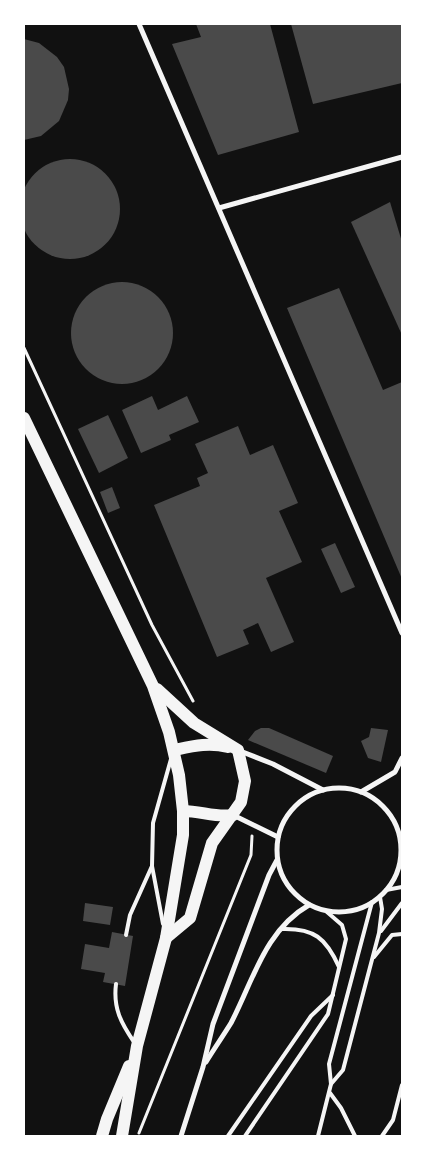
<svg xmlns="http://www.w3.org/2000/svg" width="426" height="1160" viewBox="0 0 426 1160" font-family="'Space Grotesk',sans-serif">
	<rect width="100%" height="100%" fill="#111"/>
	<g fill="#4a4a4a">
		<polygon points="196,24 270,24 299,132 218,155 172,44 201,37"/>
		<polygon points="291,24 402,24 402,83 313,104"/>
		<polygon points="24,39 39,43 57,57 64,67 69,89 68,100 59,121 41,136 24,140"/>
		<circle cx="70" cy="209" r="50"/>
		<polygon points="390,202 402,242 402,335 351,222"/>
		<circle cx="122" cy="333" r="51"/>
		<polygon points="339,288 383,390 402,382 402,579 287,308"/>
		<polygon points="152,396 158,410 187,396 199,422 169,435 171,440 141,453 122,410"/>
		<polygon points="108,415 128,458 99,473 78,429"/>
		<polygon points="238,426 250,455 273,445 298,503 279,511 302,562 266,578 294,642 271,652 258,623 243,630 249,644 217,657 154,505 200,486 197,478 208,473 195,444"/>
		<polygon points="112,487 120,508 108,513 100,492"/>
		<polygon points="335,543 355,587 341,593 321,549"/>
		<polygon points="261,728 269,728 333,756 326,773 248,740 255,731"/>
		<polygon points="371,728 388,730 381,762 368,758 361,741 369,737"/>
		<polygon points="85,903 113,907 110,925 83,921"/>
		<polygon points="112,932 133,936 125,986 103,982 105,973 81,969 85,944 109,948"/>
	</g>
	<g fill="none" stroke-linecap="round" stroke-linejoin="round">
		<g stroke="#f5f5f5" stroke-width="3">
			<polyline points="24,348 152,625 193,701"/>
			<polyline points="139,1133 251,855 252,836"/>
		</g>
		<g stroke="#f5f5f5" stroke-width="4">
			<polyline points="401,851 402,851"/>
			<polyline points="386,890 402,887"/>
			<polyline points="163,924 152,866 153,823 171,759"/>
			<path d="M282 929C314 928 326 938 339 967"/>
			<polyline points="381,931 402,903"/>
			<polyline points="126,935 130,915 152,866"/>
			<polyline points="374,957 392,935 402,934"/>
			<path d="M116 984C113 1008 121 1023 134 1042"/>
			<polyline points="331,1084 343,1070 379,933 382,909 380,897"/>
			<polyline points="330,1093 341,1108 355,1136"/>
			<polyline points="228,1136 311,1016 333,995"/>
			<polyline points="245,1136 328,1014 346,939 342,925 327,912"/>
			<polyline points="318,1136 331,1084 329,1064 372,902"/>
			<polyline points="382,1136 393,1120 402,1085"/>
		</g>
		<g stroke="#f5f5f5" stroke-width="5">
			<polyline points="139,24 402,633"/>
			<polyline points="219,208 402,157"/>
			<polyline points="240,751 273,764 323,790"/>
			<circle cx="339" cy="850" r="62"/>
			<polyline points="361,792 395,772 402,758"/>
			<polyline points="233,815 278,837"/>
			<path d="M206 1062C214 1049 223 1036 231 1023 253 981 265 930 309 905"/>
			<polyline points="181,1136 203,1067 213,1024 269,875 277,860"/>
		</g>
		<g stroke="#f5f5f5" stroke-width="12">
			<polyline points="24,418 153,686 169,732 179,775 183,811 183,835 166,938 137,1046 122,1136"/>
			<polyline points="157,689 194,723 238,750 245,781 241,802 212,843 190,918 166,938"/>
			<path d="M174 750C193 746 209 742 228 747"/>
			<path d="M183 811C201 811 216 818 233 815"/>
			<polyline points="102,1136 107,1119 129,1066"/>
		</g>
	</g>
	<rect width="426" height="1160" fill="none" stroke="#ffffff" stroke-width="50"/>
</svg>
